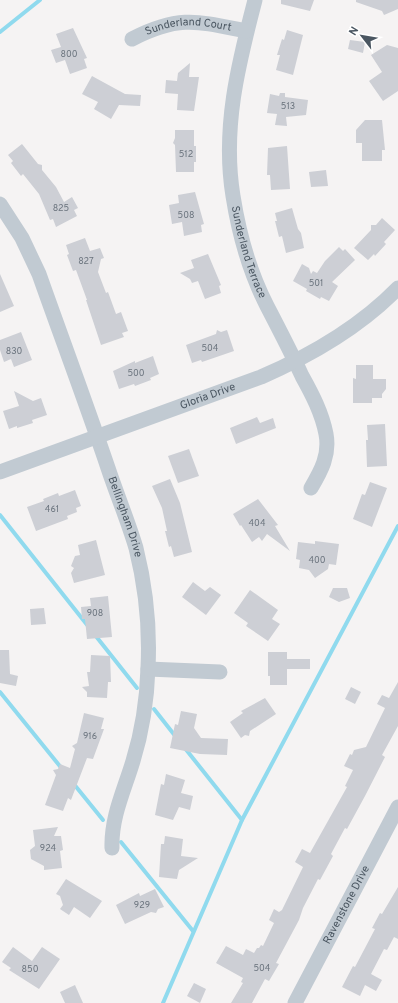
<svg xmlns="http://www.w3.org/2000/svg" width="398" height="1003" viewBox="0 0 398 1003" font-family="Overpass,sans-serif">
	<rect width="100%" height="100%" fill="#f5f3f3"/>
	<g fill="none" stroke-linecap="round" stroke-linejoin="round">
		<g stroke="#90daee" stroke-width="4">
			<polyline points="0,32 40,0"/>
			<polyline points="0,515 88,626"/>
			<polyline points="95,635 137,688"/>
			<polyline points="0,692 63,770"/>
			<polyline points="154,709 176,737"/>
			<polyline points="184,747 242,820"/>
			<polyline points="73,783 103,820"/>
			<polyline points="121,842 193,931"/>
			<polyline points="163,1003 242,820 398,526"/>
		</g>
	</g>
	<g fill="#cdcfd5">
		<polygon points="281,0 314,0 310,11 281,4"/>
		<polygon points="356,0 398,0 398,9 384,15 382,11 356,2"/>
		<polygon points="73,28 87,58 84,59 87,68 70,74 65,60 56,63 51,50 61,47 56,34"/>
		<polygon points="287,30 303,35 293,75 276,70 280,55 277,55 282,39 284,40"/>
		<polygon points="350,40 365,42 363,53 348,49"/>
		<polygon points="387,45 398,48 398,91 383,101 369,81 382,72 371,55"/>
		<polygon points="190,63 189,77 199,77 194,111 177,110 178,94 165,93 166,80 177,81 178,73"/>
		<polygon points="92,76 125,94 141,95 140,106 119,105 111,119 94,109 98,102 82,94"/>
		<polygon points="280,93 285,93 285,97 308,100 306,115 286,117 287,126 275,125 277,114 267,113 270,94 279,96"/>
		<polygon points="365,120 382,120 385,150 382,150 382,161 362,161 362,143 356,143 356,130"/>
		<polygon points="175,130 194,130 194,146 196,146 196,162 194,162 194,172 176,172 175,145 173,143 175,138"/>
		<polygon points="22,144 38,164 42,165 42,170 56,187 64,202 72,197 78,208 74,210 77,216 56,227 53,219 50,220 39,194 23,174 21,176 11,163 13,161 8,155"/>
		<polygon points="287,146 290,189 271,190 270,175 267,175 268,148"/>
		<polygon points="326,170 328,186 311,187 309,172"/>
		<polygon points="195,192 204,224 201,225 202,232 184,236 182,222 172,224 169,205 179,203 178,195"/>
		<polygon points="292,208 298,229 301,233 304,248 286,253 282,236 279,237 275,221 277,221 275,213"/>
		<polygon points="382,218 395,230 384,242 386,244 375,256 374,254 368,260 354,248 371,230 371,225 376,225"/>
		<polygon points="85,238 90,251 100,248 104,258 101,259 98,272 106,293 108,292 116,314 121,312 128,331 122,333 124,337 101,345 86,300 87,300 76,270 73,271 67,255 69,254 66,245"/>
		<polygon points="339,247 343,251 345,249 355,260 332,282 338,286 329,301 321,297 320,299 306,291 307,289 293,281 302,264 309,268 311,274 313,271 317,273 325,261"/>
		<polygon points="208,254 221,285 219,286 221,293 205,299 198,281 192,283 190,279 180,273 194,268 191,260"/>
		<polygon points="0,274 14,306 0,312"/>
		<polygon points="217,330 221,332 227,330 234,351 202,362 201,360 192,363 186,345 216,334"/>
		<polygon points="21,332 32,360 14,367 11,359 4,362 0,350 0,340"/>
		<polygon points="153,356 159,374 150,378 151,380 135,386 134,384 119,389 113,371 135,361 135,363"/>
		<polygon points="356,365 373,365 373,379 386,379 386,389 382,394 382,398 372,398 372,403 353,403 353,378 356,379"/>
		<polygon points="14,391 33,401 41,398 47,415 32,420 33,423 17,428 17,426 9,429 3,411 19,406"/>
		<polygon points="257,417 260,423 273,418 276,428 236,444 230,428"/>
		<polygon points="385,424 387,466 367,467 366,440 368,440 367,425"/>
		<polygon points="189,449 199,476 178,483 168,456"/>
		<polygon points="170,479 180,503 192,552 174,557 171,546 169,547 165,531 167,531 162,508 152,486"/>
		<polygon points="370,482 387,488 372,527 353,519 362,494 365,495"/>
		<polygon points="75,490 81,506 76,508 77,512 67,516 68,519 36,531 27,507 44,501 43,499 58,493 59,496"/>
		<polygon points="258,499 278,525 275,526 290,551 267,534 262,541 259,537 252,542 241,525 240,526 233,514"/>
		<polygon points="96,540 105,575 74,583 71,573 74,568 71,566 75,556 80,555 78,545"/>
		<polygon points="315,541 339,544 336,565 329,564 328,569 315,578 309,570 299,568 300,560 296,559 298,542 315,544"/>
		<polygon points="193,582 205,591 210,587 221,595 206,615 182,597"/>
		<polygon points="333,588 347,588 350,598 339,602 329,597"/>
		<polygon points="250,590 278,610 272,619 280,624 268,641 246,626 248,623 234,613"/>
		<polygon points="108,596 112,637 87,639 85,619 82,619 81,607 91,606 90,598"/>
		<polygon points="44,608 46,624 31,625 30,609"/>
		<polygon points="0,650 9,650 10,674 18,676 16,686 0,683"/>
		<polygon points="268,652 287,652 287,659 310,659 310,669 287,669 287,685 270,685 270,676 268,676"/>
		<polygon points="91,655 110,656 111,682 108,682 107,698 87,697 87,692 82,687 89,686 87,672 90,672"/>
		<polygon points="398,682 398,726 382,755 385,757 365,796 347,829 345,828 331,854 333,856 320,880 318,879 303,908 299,920 276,963 279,964 269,981 265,979 252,1003 231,1003 243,983 241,982 243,978 216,963 226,946 243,955 246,949 254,953 257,948 259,948 261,945 263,946 274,923 269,920 274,909 279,912 282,910 303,867 295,862 302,849 310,853 347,787 345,786 353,770 344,766 350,754 352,755 354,750 366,747 385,708 377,704 382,695 389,698"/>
		<polygon points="351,687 361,692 355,704 345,699"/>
		<polygon points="265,698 276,714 250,731 249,736 245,735 241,738 230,722 243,713 241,711"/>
		<polygon points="181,711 197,714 194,728 201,738 228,739 227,755 200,754 170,748 175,724 178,725"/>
		<polygon points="84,713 104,718 101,729 104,729 93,759 87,758 71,800 68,798 63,811 45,805 56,775 53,770 58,769 60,764 70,768 75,749 72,746 77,743"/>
		<polygon points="166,774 185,780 181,793 193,796 190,810 179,807 173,820 155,815 161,784 164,785"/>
		<polygon points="58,827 54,836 61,836 63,850 60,851 62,868 44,870 44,866 31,859 30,850 35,846 33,830"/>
		<polygon points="165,836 183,839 181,856 198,858 179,870 177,879 159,877 161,844 164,844"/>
		<polygon points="66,879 102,901 90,918 74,907 69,915 60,909 63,905 60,896 56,894"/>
		<polygon points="398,887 398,939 394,937 387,950 384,949 371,974 382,980 376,991 365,985 360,996 342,987 353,966 355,967 375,929 372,928 380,913 382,914"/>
		<polygon points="155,889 164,907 158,909 156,913 151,912 125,924 116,905 139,893 140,896"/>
		<polygon points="13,947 32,961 42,947 60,959 39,989 9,970 11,968 2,962"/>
		<polygon points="194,983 206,989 200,1003 187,996"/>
		<polygon points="75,985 83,1003 65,1003 60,992"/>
	</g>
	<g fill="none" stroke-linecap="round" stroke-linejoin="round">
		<g stroke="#c1cad2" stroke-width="15">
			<path id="s1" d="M255 0C238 65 222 129 233 196 239 234 249 271 267 306 279 329 291 352 302 376 312 394 322 413 326 434 330 455 321 471 311 488"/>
			<path id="s2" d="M132 39C179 15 197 21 246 31"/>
			<path id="s3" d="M0 204 22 238 39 274C62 339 86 403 108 468 117 495 128 521 136 548 146 588 150 628 148 668 147 699 142 732 133 761 124 791 111 817 112 848"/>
			<path id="s4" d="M0 472 261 377C312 355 359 328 398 288"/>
			<polyline points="148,669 220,672"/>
			<path id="s5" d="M295 1003 398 807"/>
		</g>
	</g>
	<g text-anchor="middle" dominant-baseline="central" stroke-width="4" stroke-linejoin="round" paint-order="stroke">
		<g font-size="9" fill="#6b747e">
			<text x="69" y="54">800</text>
			<text x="288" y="106">513</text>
			<text x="186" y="154">512</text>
			<text x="61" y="208">825</text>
			<text x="186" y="215">508</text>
			<text x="86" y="261">827</text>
			<text x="316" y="283">501</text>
			<text x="210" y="348">504</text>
			<text x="14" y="351">830</text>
			<text x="136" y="373">500</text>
			<text x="52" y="509">461</text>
			<text x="257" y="523">404</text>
			<text x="317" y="560">400</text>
			<text x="95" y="613">908</text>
			<text x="90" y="736">916</text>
			<text x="48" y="848">924</text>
			<text x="142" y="905">929</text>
			<text x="262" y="968">504</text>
			<text x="30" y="969">850</text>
		</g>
		<g font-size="11" fill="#4a5661" stroke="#fff">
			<text stroke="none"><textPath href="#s2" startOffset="59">Sunderland Court</textPath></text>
			<text stroke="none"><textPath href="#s1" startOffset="257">Sunderland Terrace</textPath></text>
			<text stroke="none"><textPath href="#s4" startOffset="221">Gloria Drive</textPath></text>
			<text stroke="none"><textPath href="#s3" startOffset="338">Bellingham Drive</textPath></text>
			<text stroke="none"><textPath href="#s5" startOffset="111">Ravenstone Drive</textPath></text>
		</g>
	</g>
	<g transform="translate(362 36) rotate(301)" stroke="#ffffff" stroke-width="3" paint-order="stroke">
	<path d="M0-3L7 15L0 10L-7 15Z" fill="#4a5661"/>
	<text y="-6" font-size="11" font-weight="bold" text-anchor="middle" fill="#4a5661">N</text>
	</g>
</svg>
